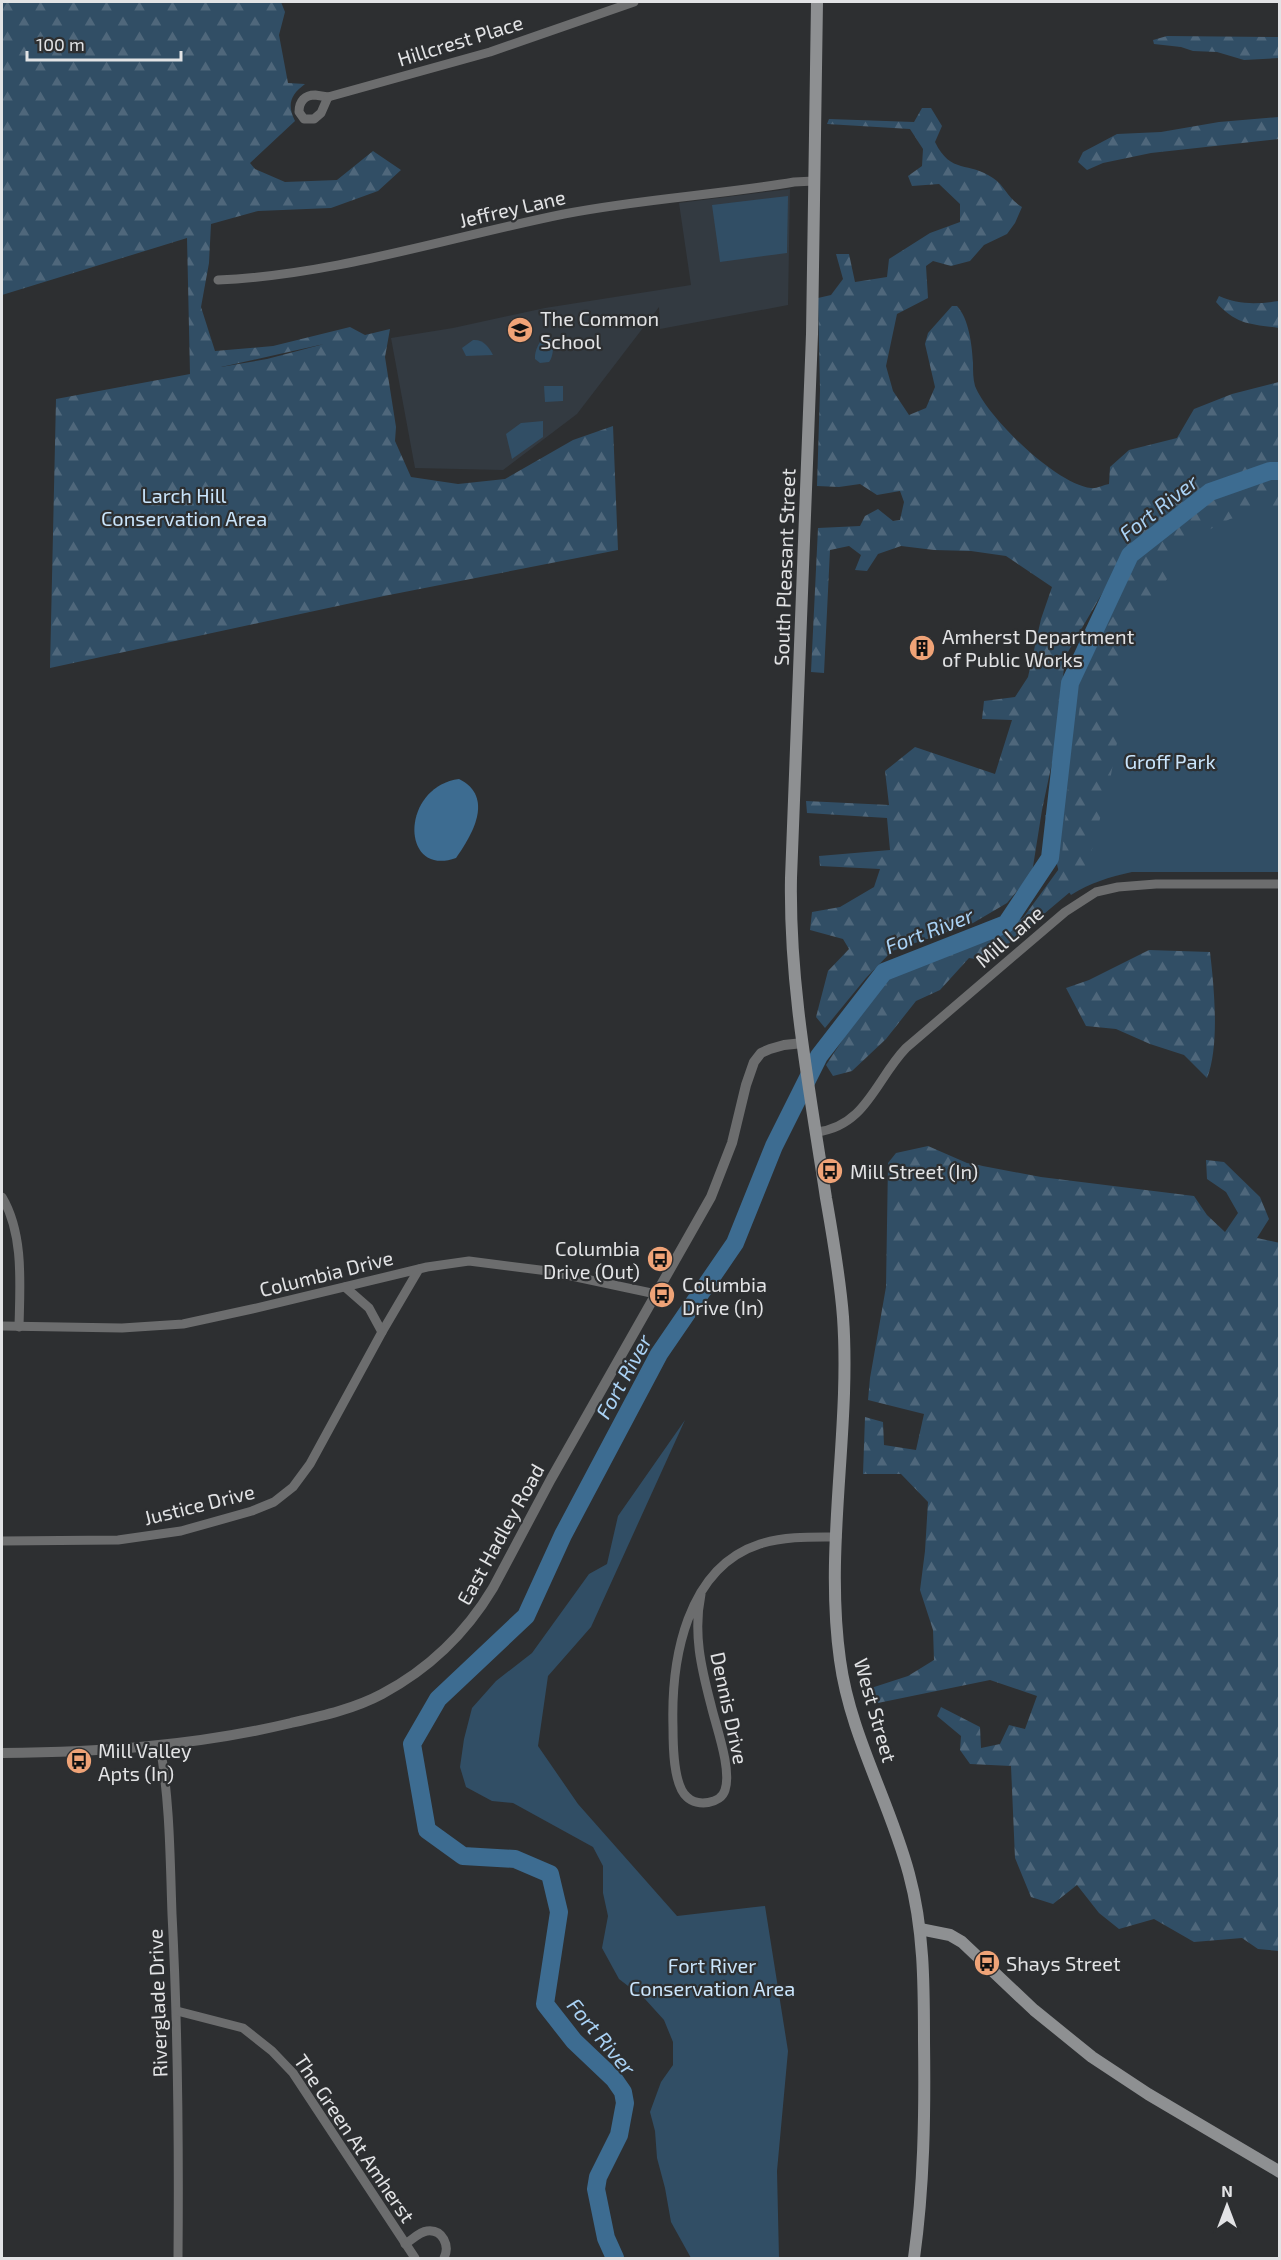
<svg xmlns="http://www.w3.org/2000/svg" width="1281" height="2260" viewBox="0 0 1281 2260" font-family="'Exo 2',sans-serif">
	<defs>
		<pattern id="forest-firs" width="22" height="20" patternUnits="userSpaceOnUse" patternTransform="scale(1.5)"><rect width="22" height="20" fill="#314e65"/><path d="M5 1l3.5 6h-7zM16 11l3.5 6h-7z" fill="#4f677b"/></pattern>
	</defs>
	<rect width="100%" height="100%" fill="#2d2f31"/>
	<polygon fill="#333a41" points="790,189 788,305 660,329 659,307 577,414 503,470 415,468 391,338 453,328 545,308 691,285 679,203"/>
	<g fill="#314e65">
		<polygon points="788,196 787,253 720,262 712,205"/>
		<path d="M547 335C555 340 554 356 549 362L540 363 535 359C534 351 540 339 547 335Z"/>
		<path d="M473 340C483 339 489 347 493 355L466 356 462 348Z"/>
		<polygon points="544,386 563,386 563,401 545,402"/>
		<polygon points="543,421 543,437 512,459 506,434 521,423"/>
		<path d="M1279 474V872H1132C1109 877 1090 883 1071 895L1061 881 1045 815 1053 816 1068 682 1072 664 1117 574 1137 547Z"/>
		<polygon points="685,1420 591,1627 548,1676 538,1746 578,1804 677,1916 765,1906 788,2051 777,2171 779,2258 691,2258 671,2222 665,2188 657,2158 655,2131 650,2112 661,2082 673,2065 673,2042 664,2020 645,1999 619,1979 602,1948 608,1916 603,1893 603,1866 593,1847 513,1803 492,1801 466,1787 460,1767 464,1739 472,1708 496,1681 532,1653 589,1574 607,1564 618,1516"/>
	</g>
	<g fill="url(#forest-firs)" fill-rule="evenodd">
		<path d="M2 2H281L285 12 279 35 288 83 305 84C290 95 287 105 295 121L250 163 255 169 285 182 337 180 373 151 401 170 378 191 331 208 258 211 211 224 209 263 201 307 215 351 273 346 350 327 365 335 390 329 385 357 396 427 395 441 411 477 458 484 505 479 573 440 613 426 618 550 384 596 50 668 56 399 190 374 187 238 2 295ZM324 344 267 359 221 367Z"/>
		<polygon points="1167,36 1279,37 1279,58 1244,60 1217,52 1193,51 1181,47 1154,44 1153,40"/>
		<path d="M922 108H931L942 126 935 142C951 175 969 161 993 178 1006 187 1007 198 1022 207L1015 223 1007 234 984 245 970 261 951 266 933 261 926 266 928 298 897 314 886 366 893 391 909 415 926 408 935 387 925 344 928 333 952 306H957C969 319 972 345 973 363 973 371 973 379 975 386 988 418 1056 484 1091 488 1096 489 1103 485 1109 484L1110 467 1129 450 1177 438 1194 409 1232 394 1279 382V506L1230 519 1183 543 1167 579 1137 629 1123 670V711L1110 780 1089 861 1076 887 988 961 969 958 940 990 916 1001 886 1039 852 1071 833 1076 826 1065 886 974 956 948 1023 918 1061 866 1068 787 1080 706 1109 614 1134 558 1124 556 1065 657 1057 739 1042 810 1032 873 1007 903 973 923 892 951 866 978 825 1028 816 1017 828 971 849 949 843 939 810 930 812 912 840 907 874 887 880 869 820 866 819 856 890 850 887 818 807 813 806 801 889 805 885 771 915 747 995 774 1012 720 982 719 984 701 1015 697 1028 677 1041 619 1052 587 1006 556 971 551 934 550 901 546 878 554 867 571 855 570 861 555 849 546 830 550 824 673 811 672 818 528 860 526 865 516 878 509 893 521 900 520 904 502 900 491 877 495 860 484 839 487 817 486 820 390 818 298 831 295 843 279 836 254H849L855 282 887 277 889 259 930 233 960 222V204L939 184 912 186 908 176 922 166 923 149 910 129 827 124 829 119 914 122Z"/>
		<polygon points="1279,117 1279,139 1151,153 1103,163 1087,170 1078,162 1083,152 1117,134 1161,132 1219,122"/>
		<path d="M1219 296C1238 305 1258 304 1279 301V328C1251 324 1236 325 1216 302Z"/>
		<path d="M1149 950 1210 952C1214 986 1220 1046 1207 1078L1184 1055 1150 1044 1116 1029 1086 1026 1066 988 1089 980Z"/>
		<polygon points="928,1146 967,1163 1041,1177 1194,1196 1207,1215 1225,1232 1238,1213 1226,1192 1207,1179 1206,1160 1224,1162 1260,1197 1269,1219 1257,1238 1280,1243 1279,1951 1258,1949 1242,1938 1194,1942 1154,1919 1119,1929 1099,1913 1077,1885 1053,1904 1031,1897 1015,1858 1011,1766 970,1764 960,1750 961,1736 937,1716 941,1707 980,1727 981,1748 1000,1744 1009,1725 1025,1729 1037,1696 990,1680 873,1704 868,1689 908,1676 934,1660 933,1630 920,1590 925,1551 928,1502 901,1474 863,1474 865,1417 883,1422 884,1445 916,1450 924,1414 868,1400 870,1378 886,1287 888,1163 896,1153"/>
	</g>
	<path fill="#3d6c91" d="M459 779C495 797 472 835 456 858 400 878 400 787 459 779Z"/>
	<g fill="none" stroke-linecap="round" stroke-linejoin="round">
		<polyline stroke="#3d6c91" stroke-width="18" points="615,2258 606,2238 596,2189 598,2177 619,2135 625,2103 623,2092 614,2079 574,2041 545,2004 559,1912 550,1874 515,1859 463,1856 427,1830 412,1744 438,1699 526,1616 563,1535 659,1354 735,1243 774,1146 819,1056 884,972 1006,924 1050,858 1070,683 1130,555 1210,492 1270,471 1280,471"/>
		<g stroke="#6c6d6e" stroke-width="9">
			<path d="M315 95 328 97 321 113 314 119H304L299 112C299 101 305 95 315 95Z"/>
			<polyline points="328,97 490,52 634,2"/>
			<path d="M218 280C334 275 450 237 564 214 640 199 718 195 794 182L814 181"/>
			<path d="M817 1132C866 1126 876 1079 906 1048L1065 912 1096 892 1118 887 1156 884H1280"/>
			<path d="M2 1197C24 1234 20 1284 19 1327"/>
			<polyline points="2,1326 122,1328 183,1324 252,1309 427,1267 469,1261 548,1271 656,1294"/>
			<polyline points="382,1332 419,1269"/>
			<polyline points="2,1541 118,1540 181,1531 252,1511 274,1502 293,1487 310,1464 382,1332 369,1308 345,1287"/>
			<path d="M701 1594C693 1633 701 1667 711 1705 716 1727 732 1769 725 1790 721 1804 697 1807 687 1797 673 1785 673 1745 673 1727 671 1660 686 1568 760 1544 785 1536 812 1537 837 1537"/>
			<path d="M160 1746C170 1802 170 1858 172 1914 178 2029 179 2143 178 2258"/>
			<polyline points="177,2011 243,2028 272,2051 293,2073 415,2258"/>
			<path d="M405 2244C412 2240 419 2232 427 2231 443 2229 450 2246 444 2258"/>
		</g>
		<path stroke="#6c6d6e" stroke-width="10" d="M2 1753C100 1752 195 1746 291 1723 322 1716 354 1709 382 1694 429 1669 466 1633 493 1588L551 1479 711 1197 732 1143 746 1085 754 1062 761 1053 770 1049 784 1045 803 1043"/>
		<g stroke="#8e9092" stroke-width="12">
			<path d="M817 2 812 334 791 878C789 985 810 1092 826 1198 833 1238 840 1277 843 1317 851 1431 824 1546 840 1660 850 1735 890 1802 909 1874 924 1929 924 1985 924 2041 925 2114 924 2186 914 2258"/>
			<polyline points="920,1929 950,1935 962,1942 1034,2010 1092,2057 1148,2094 1280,2172"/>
		</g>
	</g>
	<defs>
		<g id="school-disc" transform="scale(1.35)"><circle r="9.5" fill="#efa377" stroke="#2d2f31"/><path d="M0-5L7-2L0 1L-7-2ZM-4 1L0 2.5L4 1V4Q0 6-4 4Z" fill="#111"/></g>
		<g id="building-disc" transform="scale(1.35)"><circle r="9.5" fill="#efa377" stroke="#2d2f31"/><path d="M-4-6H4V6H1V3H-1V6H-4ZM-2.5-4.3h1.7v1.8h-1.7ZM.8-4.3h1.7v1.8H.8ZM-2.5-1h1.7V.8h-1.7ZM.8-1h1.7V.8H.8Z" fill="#111"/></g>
		<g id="bus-disc" transform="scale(1.35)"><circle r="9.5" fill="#efa377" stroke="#2d2f31"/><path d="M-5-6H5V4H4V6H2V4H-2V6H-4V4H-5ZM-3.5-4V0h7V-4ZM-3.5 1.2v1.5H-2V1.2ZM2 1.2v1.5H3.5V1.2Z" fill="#111"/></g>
	</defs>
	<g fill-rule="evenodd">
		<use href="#school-disc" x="520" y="330"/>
		<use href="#building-disc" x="922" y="648"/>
		<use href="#bus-disc" x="830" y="1171"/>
		<use href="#bus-disc" x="660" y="1259"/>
		<use href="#bus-disc" x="662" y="1295"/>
		<use href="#bus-disc" x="79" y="1761"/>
		<use href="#bus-disc" x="987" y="1963"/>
	</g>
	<g text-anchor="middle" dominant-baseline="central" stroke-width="4.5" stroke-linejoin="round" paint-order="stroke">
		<g font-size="20" fill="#e2e3e5" stroke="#2d2f31">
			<text transform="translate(460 40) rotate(-17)">Hillcrest Place</text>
			<text transform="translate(512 208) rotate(-13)">Jeffrey Lane</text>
			<text transform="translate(784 567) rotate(-88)">South Pleasant Street</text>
			<text transform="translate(1009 936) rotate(-41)">Mill Lane</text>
			<text transform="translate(326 1273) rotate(-14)">Columbia Drive</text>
			<text transform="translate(199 1504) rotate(-14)">Justice Drive</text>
			<text transform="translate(500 1534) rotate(-61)">East Hadley Road</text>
			<text transform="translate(730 1708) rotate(78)">Dennis Drive</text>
			<text transform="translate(876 1710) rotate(74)">West Street</text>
			<text transform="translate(157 2003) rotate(-92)">Riverglade Drive</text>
			<text transform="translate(355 2138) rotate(56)">The Green At Amherst</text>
		</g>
		<g font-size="20" fill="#e2e3e5" stroke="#2d2f31" text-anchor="start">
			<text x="540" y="318">The Common<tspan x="540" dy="23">School</tspan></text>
			<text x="942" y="636">Amherst Department<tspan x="942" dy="23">of Public Works</tspan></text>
			<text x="850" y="1171">Mill Street (In)</text>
			<text x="640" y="1248" text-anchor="end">Columbia<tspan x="640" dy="23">Drive (Out)</tspan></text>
			<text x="682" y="1284">Columbia<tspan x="682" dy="23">Drive (In)</tspan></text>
			<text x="98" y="1750">Mill Valley<tspan x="98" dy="23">Apts (In)</tspan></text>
			<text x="1006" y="1963">Shays Street</text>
		</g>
		<g font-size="20" fill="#cae5fc" stroke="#2d2f31">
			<text x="184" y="495">Larch Hill<tspan x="184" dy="23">Conservation Area</tspan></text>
			<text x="1170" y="761">Groff Park</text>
			<text x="712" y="1965">Fort River<tspan x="712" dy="23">Conservation Area</tspan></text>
		</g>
		<g font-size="21" font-style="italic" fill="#aad2f5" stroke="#2d2f31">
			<text transform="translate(1158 507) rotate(-38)">Fort River</text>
			<text transform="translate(929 930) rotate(-21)">Fort River</text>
			<text transform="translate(623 1376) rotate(-61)">Fort River</text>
			<text transform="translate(602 2036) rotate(50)">Fort River</text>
		</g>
	</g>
	<rect width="1281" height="2260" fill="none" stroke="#e2e3e5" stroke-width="6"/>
	<g transform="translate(1227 2206)" stroke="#2d2f31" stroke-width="4.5" paint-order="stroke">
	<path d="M0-4.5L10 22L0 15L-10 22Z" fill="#e2e3e5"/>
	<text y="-9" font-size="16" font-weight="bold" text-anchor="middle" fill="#e2e3e5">N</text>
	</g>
	<path d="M27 51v9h154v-9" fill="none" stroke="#e2e3e5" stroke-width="3"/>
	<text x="36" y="51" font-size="18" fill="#e2e3e5" stroke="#2d2f31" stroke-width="4.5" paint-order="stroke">100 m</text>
</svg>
